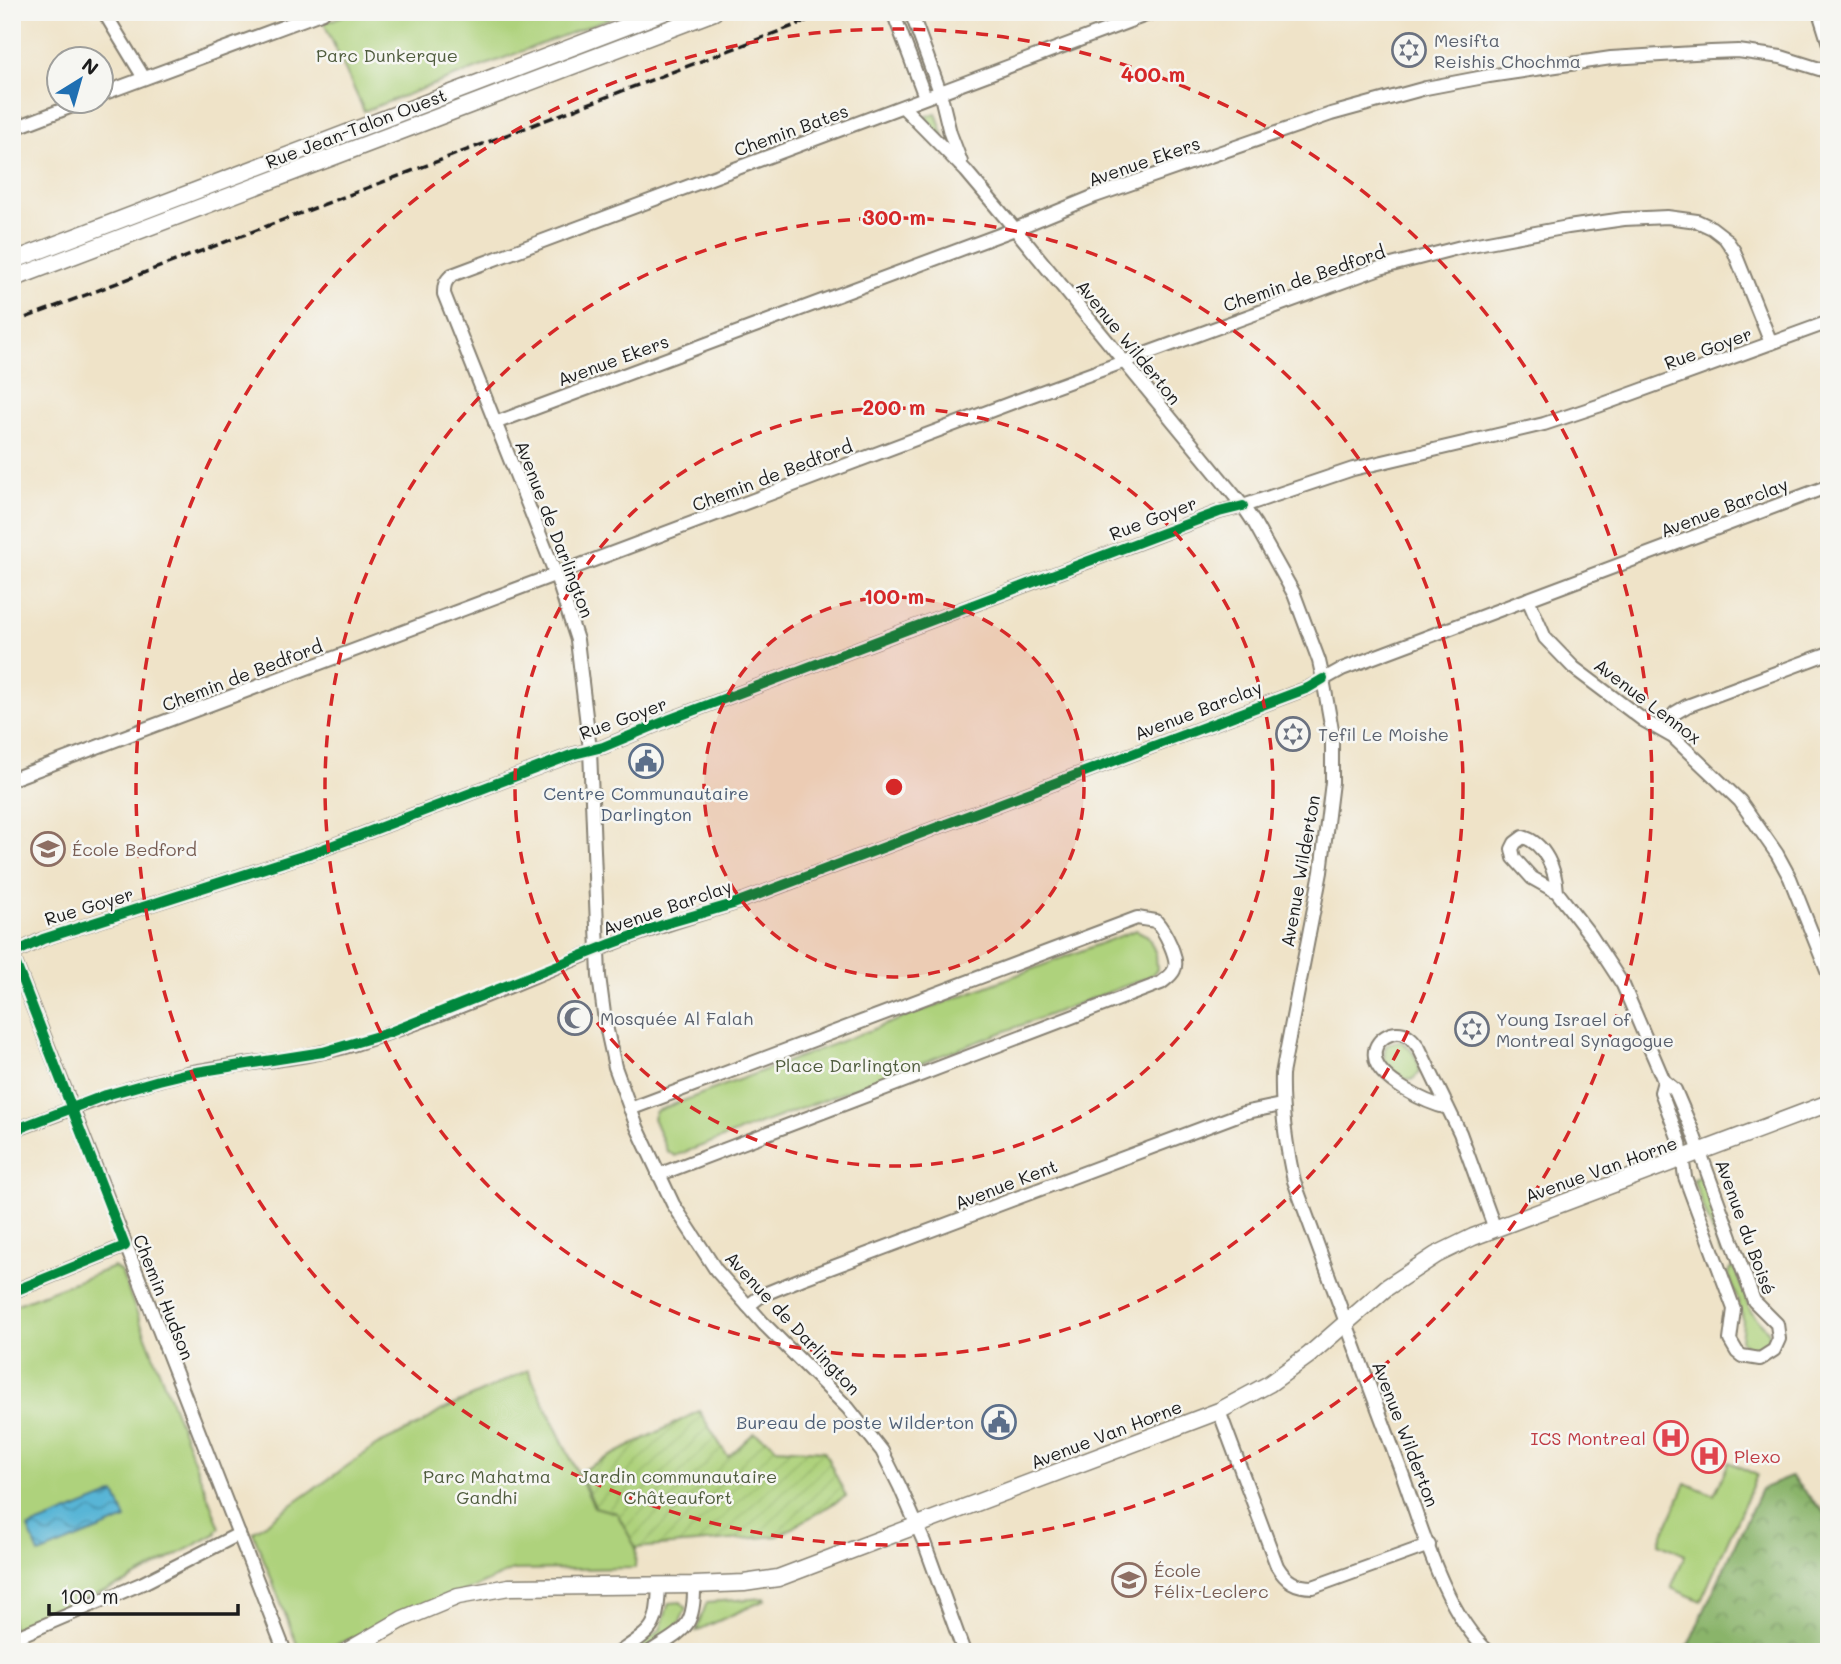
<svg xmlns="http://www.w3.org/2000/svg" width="1841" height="1664" viewBox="0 0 1841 1664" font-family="Mali,sans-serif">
	<defs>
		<pattern id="forest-crowns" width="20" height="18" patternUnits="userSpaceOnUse" patternTransform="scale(1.75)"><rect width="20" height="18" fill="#8ab46b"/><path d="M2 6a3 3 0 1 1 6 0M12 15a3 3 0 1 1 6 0" fill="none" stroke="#709257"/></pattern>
		<pattern id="garden-furrows" width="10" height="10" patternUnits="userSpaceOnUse" patternTransform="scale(1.75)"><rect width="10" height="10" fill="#aed27b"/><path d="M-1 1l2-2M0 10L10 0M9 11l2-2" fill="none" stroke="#95b46a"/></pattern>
		<pattern id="water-waves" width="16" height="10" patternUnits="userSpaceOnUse" patternTransform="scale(1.75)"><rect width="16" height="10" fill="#58b5d6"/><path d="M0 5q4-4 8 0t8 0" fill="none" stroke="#4892ad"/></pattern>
	</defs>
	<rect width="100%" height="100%" fill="#f6f6f2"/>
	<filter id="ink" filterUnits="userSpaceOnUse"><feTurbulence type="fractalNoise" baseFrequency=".0143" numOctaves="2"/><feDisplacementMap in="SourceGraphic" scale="14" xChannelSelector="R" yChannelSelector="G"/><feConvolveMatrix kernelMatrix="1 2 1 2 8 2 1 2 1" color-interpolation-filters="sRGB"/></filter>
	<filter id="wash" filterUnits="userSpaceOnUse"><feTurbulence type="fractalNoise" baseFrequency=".00686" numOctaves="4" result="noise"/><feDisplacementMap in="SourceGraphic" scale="28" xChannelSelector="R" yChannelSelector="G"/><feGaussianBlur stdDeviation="1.57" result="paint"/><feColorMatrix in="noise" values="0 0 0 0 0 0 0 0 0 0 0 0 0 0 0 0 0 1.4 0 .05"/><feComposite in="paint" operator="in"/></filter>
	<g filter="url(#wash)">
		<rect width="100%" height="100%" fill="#efe3c8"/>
		<g fill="#aed27b" stroke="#65774c" stroke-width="2">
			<polygon points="352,12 626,12 364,111 324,23"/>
			<polygon points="936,113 944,136 941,137 925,117"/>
			<polygon points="1136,930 1148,936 1156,954 1157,970 1149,977 675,1156 667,1151 653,1118 656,1111"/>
			<path d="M1399 1041C1411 1046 1420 1061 1419 1073L1412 1080C1393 1079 1378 1061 1387 1044Z"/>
			<polygon points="1701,1176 1728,1250 1724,1255 1720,1252 1693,1179"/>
			<polygon points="114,1267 121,1272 220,1528 216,1531 217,1533 127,1582 12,1629 12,1306"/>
			<polygon points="1731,1268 1735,1270 1751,1312 1769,1332 1769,1342 1761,1349 1749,1350 1741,1341 1743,1323 1742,1313 1728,1273"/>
			<polygon points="528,1370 594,1507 617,1513 636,1548 635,1568 513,1570 403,1619 316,1652 300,1652 253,1532 377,1445 419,1425 441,1411"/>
			<polygon points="1729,1462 1757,1475 1701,1601 1671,1588 1685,1555 1659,1543 1686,1483 1714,1495"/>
			<polygon points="765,1598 765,1600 696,1631 707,1602"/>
			<path d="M681 1602 686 1609C683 1614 681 1620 678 1625 670 1636 645 1652 632 1652L660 1630 669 1603Z"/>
		</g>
		<polygon fill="url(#forest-crowns)" stroke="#536844" stroke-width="2" points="1791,1477 1829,1518 1829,1652 1683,1652 1689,1643 1761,1489"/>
		<polygon fill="url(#garden-furrows)" stroke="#65774c" stroke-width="2" points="699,1411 728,1457 754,1433 770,1441 776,1448 824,1451 846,1496 778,1536 636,1548 617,1513 595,1507 579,1472"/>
		<polygon fill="url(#water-waves)" stroke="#3a6879" stroke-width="2" points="115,1493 126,1519 39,1554 28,1528"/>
	</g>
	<g filter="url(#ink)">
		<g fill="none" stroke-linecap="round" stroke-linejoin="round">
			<g stroke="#868072" stroke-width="16">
				<g id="minor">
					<polyline points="104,12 144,78"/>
					<polyline points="893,12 925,97"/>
					<polyline points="911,12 940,92 950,133 961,162"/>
					<polyline points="1819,12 1829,44"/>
					<polyline points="102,94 323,12"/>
					<path d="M903 107 966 171 1015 229 1243 506 1255 524 1294 594 1319 661 1323 679 1332 730V782L1321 872 1282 1074C1281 1111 1286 1146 1294 1181 1330 1279 1366 1378 1403 1476 1422 1529 1446 1615 1489 1652"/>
					<polyline points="12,129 83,102"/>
					<polyline points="495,423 1015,229 1095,196 1331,114 1426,88 1489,76 1611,58 1711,52 1738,51 1781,57 1829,72"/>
					<polyline points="1528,599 1545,638 1574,668 1643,720 1673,737 1740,801 1777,854 1790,878 1829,976"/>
					<polyline points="1661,729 1675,713 1687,706 1829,653"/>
					<polyline points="12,779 1019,400 1380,268 1461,247 1568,227 1624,219 1667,217 1697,221 1712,228 1725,238 1734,251 1771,343"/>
					<path d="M1557 892C1556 871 1545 843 1523 837L1515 843 1512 849 1514 858 1532 878 1557 892 1591 936 1623 985 1664 1081 1675 1090 1692 1130 1754 1301 1777 1324 1779 1339 1774 1350 1760 1359 1742 1356 1737 1352 1730 1340 1734 1309 1685 1177 1680 1143 1661 1092 1664 1081"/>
					<polyline points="12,954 43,939 318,851 574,754 603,747 668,720 1219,512 1243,506 1353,469 1544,424 1598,406 1829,322"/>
					<polyline points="12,954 285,1652"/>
					<path d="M1448 1108C1427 1103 1377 1080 1375 1057 1372 1040 1394 1027 1408 1036 1413 1039 1416 1044 1419 1048L1460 1133 1495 1229"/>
					<path d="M630 1109 1137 918 1156 921C1164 930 1180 959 1174 970 1172 975 1166 979 1161 983L658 1175"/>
					<path d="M12 1131C69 1110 124 1087 183 1074 240 1062 299 1061 355 1044 443 1017 527 978 612 944 652 928 692 916 733 904L1308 688 1342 669 1829 486"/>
					<polyline points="12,1292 125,1246"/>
					<polyline points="748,1306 762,1295 801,1279 1243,1113 1281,1105"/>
					<path d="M1219 1411 1277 1566C1286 1581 1295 1587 1313 1587L1429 1545"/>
					<polyline points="12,1639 143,1583 239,1534"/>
					<path d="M620 1652C655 1628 657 1628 659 1586"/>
					<path d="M650 1652C683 1630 695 1629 694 1585"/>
					<path d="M964 1652 924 1542 900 1487 882 1451 848 1408 764 1324 716 1270 673 1204 637 1127 615 1067 605 1021 599 976 590 750 577 640 556 575 444 294C444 285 445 281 452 275L1154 12"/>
				</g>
			</g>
			<g stroke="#868072" stroke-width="19">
				<g id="major">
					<polyline points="12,261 664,12"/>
					<polyline points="12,279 714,12"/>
					<polyline points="346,1652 403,1619 458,1596 509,1587 694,1585 744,1583 778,1578 1219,1411 1269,1384 1309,1355 1386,1288 1436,1255 1473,1237 1829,1103"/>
				</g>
			</g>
			<use href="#minor" stroke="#fff" stroke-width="12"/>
			<use href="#major" stroke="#fff" stroke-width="16"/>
			<polyline stroke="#1c1c1c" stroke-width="3.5" stroke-dasharray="10 5" stroke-linecap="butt" points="12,323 830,12"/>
			<g stroke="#f6f6f2" stroke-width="15">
				<g id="cycleway">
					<polyline points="12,1131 106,1095 159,1080 184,1074 323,1052 388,1033 611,944 668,923 733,904 1308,688 1323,679"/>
					<polyline points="12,1292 125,1246 12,954 43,939 318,851 574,754 603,747 668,720 1155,536 1219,512 1243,506"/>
				</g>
			</g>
			<use href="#cycleway" stroke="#00873e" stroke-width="10"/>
		</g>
	</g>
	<circle cx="894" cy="787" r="190" fill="#d62828" fill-opacity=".12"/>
	<g fill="none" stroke="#d62828" stroke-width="3.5" stroke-dasharray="12 9">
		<circle cx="894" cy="787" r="190"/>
		<circle cx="894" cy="787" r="379"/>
		<circle cx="894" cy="787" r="569"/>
		<circle cx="894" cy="787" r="758"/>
	</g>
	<defs>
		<g id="synagogue-ring" transform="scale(1.75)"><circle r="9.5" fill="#f6f6f2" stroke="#6b7280" stroke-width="1.5"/><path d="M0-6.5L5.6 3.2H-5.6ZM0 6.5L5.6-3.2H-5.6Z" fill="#6b7280"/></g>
		<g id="civic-ring" transform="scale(1.75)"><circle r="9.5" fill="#f6f6f2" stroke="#5c6f8a" stroke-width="1.5"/><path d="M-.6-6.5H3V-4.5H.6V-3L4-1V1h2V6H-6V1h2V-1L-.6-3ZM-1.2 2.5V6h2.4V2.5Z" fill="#5c6f8a"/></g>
		<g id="school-ring" transform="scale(1.75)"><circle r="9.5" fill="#f6f6f2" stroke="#8d6e63" stroke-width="1.5"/><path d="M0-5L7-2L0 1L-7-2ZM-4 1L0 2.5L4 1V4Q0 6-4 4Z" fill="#8d6e63"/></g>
		<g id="mosque-ring" transform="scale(1.75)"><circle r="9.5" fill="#f6f6f2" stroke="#6b7280" stroke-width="1.5"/><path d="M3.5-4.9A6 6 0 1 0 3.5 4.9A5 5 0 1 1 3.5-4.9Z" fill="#6b7280"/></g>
		<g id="hospital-ring" transform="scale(1.75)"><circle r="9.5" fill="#f6f6f2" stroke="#e0444e" stroke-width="1.5"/><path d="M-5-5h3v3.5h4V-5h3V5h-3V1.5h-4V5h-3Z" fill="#e0444e"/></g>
	</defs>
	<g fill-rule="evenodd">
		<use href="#synagogue-ring" x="1409" y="50"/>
		<use href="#synagogue-ring" x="1293" y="734"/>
		<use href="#civic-ring" x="646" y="761"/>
		<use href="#school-ring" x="48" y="849"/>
		<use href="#mosque-ring" x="575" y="1018"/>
		<use href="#synagogue-ring" x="1472" y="1029"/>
		<use href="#civic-ring" x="999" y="1422"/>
		<use href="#hospital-ring" x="1671" y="1438"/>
		<use href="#hospital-ring" x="1709" y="1456"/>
		<use href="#school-ring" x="1129" y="1580"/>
	</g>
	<g text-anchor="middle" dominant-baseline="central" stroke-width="5" stroke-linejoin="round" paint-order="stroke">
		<g font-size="18" fill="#5b616d" stroke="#f6f6f2" text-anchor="start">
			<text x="1434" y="40">Mesifta<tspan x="1434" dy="21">Reishis Chochma</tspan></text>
			<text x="1318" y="734">Tefil Le Moishe</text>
			<text x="600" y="1018">Mosquée Al Falah</text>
			<text x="1496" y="1019">Young Israel of<tspan x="1496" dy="21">Montreal Synagogue</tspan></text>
		</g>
		<g font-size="18" fill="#4f5c3d" stroke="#f6f6f2">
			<text x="387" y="55">Parc Dunkerque</text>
			<text x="848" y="1065">Place Darlington</text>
			<text x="487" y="1476">Parc Mahatma<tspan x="487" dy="21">Gandhi</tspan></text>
			<text x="678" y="1476">Jardin communautaire<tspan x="678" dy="21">Châteaufort</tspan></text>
		</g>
		<g font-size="18" fill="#1c1c1c" stroke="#f6f6f2">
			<text transform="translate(356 128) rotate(-21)">Rue Jean-Talon Ouest</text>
			<text transform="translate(791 130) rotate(-20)">Chemin Bates</text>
			<text transform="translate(1144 161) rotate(-19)">Avenue Ekers</text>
			<text transform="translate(1304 278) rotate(-19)">Chemin de Bedford</text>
			<text transform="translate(1129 342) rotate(51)">Avenue Wilderton</text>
			<text transform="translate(1708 348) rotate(-20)">Rue Goyer</text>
			<text transform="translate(613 360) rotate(-20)">Avenue Ekers</text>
			<text transform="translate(772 475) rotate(-21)">Chemin de Bedford</text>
			<text transform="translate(1724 507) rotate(-21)">Avenue Barclay</text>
			<text transform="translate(1153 518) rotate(-21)">Rue Goyer</text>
			<text transform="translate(555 529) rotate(69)">Avenue de Darlington</text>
			<text transform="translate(242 675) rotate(-21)">Chemin de Bedford</text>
			<text transform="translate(1648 701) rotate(37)">Avenue Lennox</text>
			<text transform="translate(1198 710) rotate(-21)">Avenue Barclay</text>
			<text transform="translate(623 718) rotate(-20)">Rue Goyer</text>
			<text transform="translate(1300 871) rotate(-80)">Avenue Wilderton</text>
			<text transform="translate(89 906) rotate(-17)">Rue Goyer</text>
			<text transform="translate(667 907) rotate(-19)">Avenue Barclay</text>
			<text transform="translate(1601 1169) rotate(-20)">Avenue Van Horne</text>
			<text transform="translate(1006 1184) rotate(-21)">Avenue Kent</text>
			<text transform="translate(1746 1227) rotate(70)">Avenue du Boisé</text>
			<text transform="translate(164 1297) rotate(68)">Chemin Hudson</text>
			<text transform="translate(793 1323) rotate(47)">Avenue de Darlington</text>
			<text transform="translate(1106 1434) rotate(-21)">Avenue Van Horne</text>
			<text transform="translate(1406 1434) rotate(69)">Avenue Wilderton</text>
		</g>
		<g font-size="18" fill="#4e5e75" stroke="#f6f6f2">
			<text x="646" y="793">Centre Communautaire<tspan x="646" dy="21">Darlington</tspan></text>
			<text x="974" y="1422" text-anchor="end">Bureau de poste Wilderton</text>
		</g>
		<g font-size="18" fill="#785e54" stroke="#f6f6f2" text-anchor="start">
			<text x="72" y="849">École Bedford</text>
			<text x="1154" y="1570">École<tspan x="1154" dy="21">Félix-Leclerc</tspan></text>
		</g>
		<g font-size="18" fill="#be3a42" stroke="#f6f6f2" text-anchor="end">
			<text x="1646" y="1438">ICS Montreal</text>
			<text x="1734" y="1456" text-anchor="start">Plexo</text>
		</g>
	</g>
	<circle cx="894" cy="787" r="10" fill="#d62828" stroke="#f6f6f2" stroke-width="3.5"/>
	<g font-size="21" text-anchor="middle" font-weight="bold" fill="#d62828" stroke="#f6f6f2" stroke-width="5" stroke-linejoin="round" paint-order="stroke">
		<text x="1153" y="82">400 m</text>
		<text x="894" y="225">300 m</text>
		<text x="894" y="415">200 m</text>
		<text x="894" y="604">100 m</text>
	</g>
	<rect width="1841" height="1664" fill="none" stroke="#f6f6f2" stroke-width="42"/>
	<g transform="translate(80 80) rotate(37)"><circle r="33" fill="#f6f6f2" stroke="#9f9f9c" stroke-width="2"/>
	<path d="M0-5L12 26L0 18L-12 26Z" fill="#1f6fb2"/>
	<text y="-10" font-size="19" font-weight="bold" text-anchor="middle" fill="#1c1c1c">N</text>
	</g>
	<path d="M49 1604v10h189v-10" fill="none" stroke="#1c1c1c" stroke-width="3.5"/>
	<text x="60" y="1604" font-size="21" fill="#1c1c1c" stroke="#f6f6f2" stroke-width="5" paint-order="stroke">100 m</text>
</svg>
